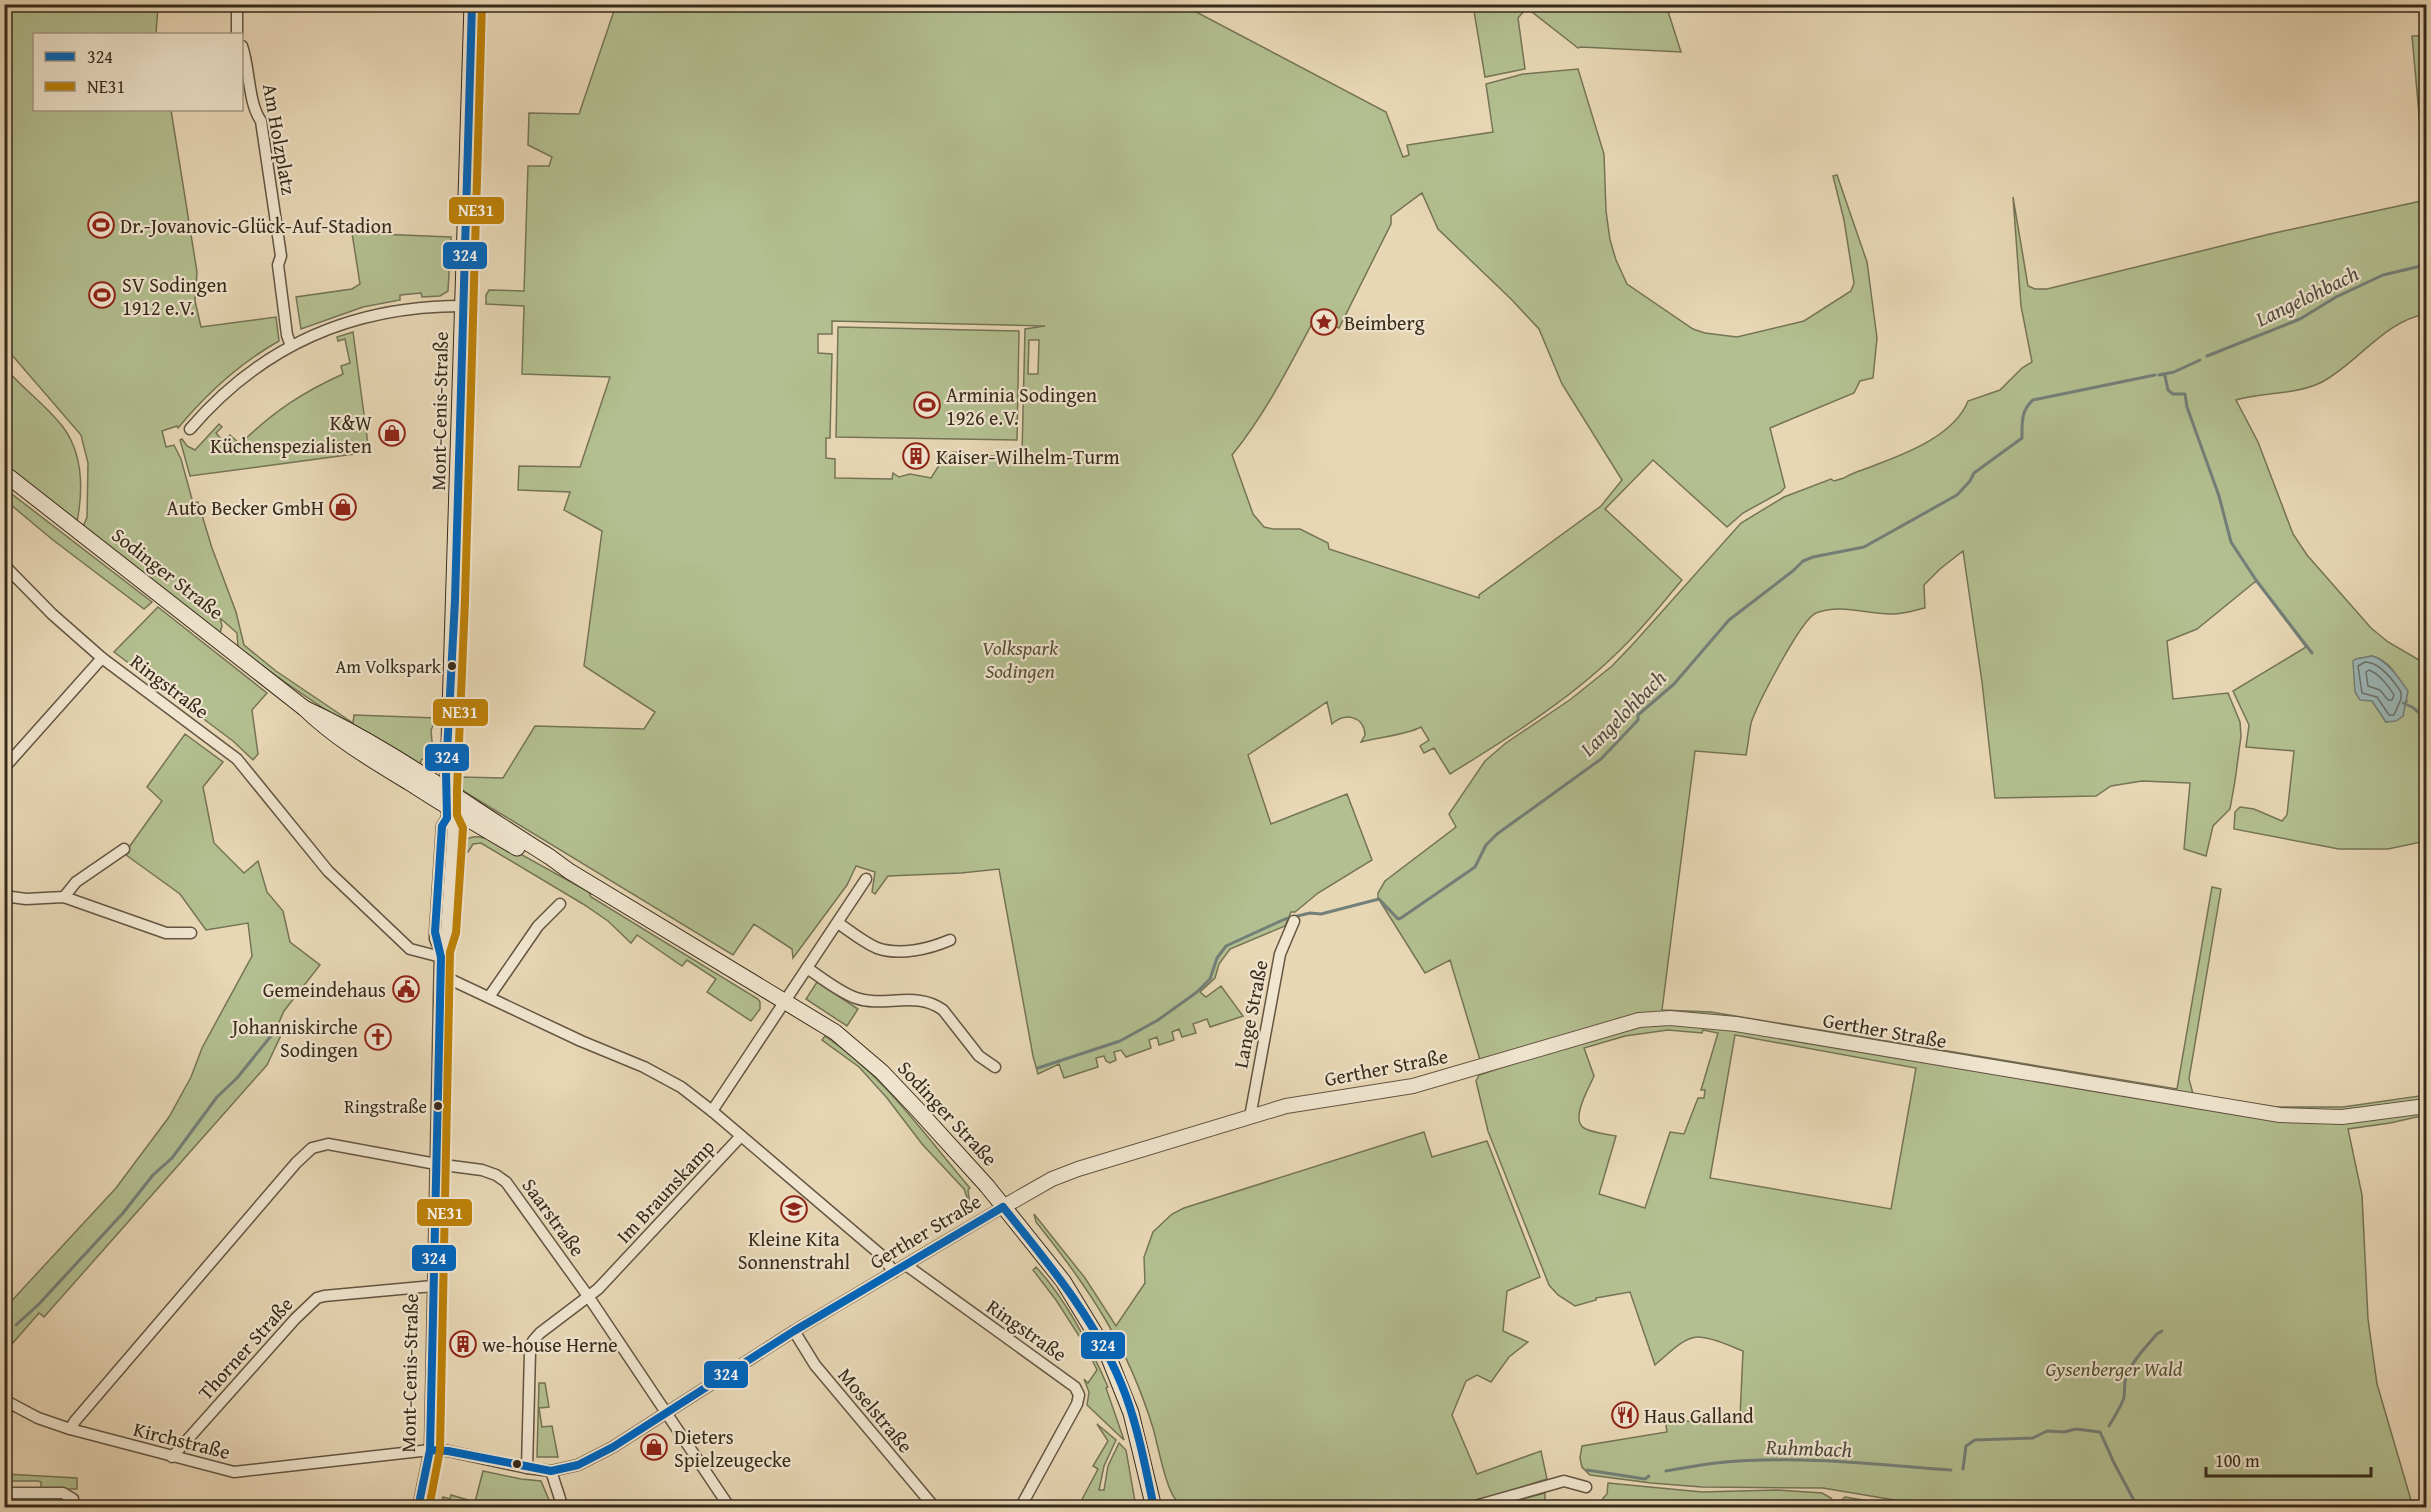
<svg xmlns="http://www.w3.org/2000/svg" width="2431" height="1512" viewBox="0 0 2431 1512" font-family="'Gentium Book Plus',serif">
	<rect width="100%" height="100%" fill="#e8d7b5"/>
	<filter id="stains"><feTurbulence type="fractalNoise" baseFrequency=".00333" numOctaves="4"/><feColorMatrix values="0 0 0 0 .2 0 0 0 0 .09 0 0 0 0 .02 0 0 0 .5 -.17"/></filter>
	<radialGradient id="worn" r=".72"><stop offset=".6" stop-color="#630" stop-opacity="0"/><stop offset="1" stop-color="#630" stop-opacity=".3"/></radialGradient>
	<g fill="#b3bf90" stroke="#757456" stroke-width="1.5" fill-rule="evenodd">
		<path d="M4 5H158L156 34H34V110H171L197 272 195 301 201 327 276 317 279 341C240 363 207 393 178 428L177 426 162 431 166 447 174 445 181 459 193 503 198 502 212 548 236 612 244 645 276 671 353 723 354 715 437 718 431 730 433 753 421 760 420 767C355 730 296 693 238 647L237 633 220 618 222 626 220 633 83 527 87 517 88 463 81 435 5 347Z"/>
		<path d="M616 5H1183L1386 112 1403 157 1409 155 1407 145 1493 132 1486 84 1523 74 1578 69 1604 154 1606 211 1610 240 1616 260 1627 284 1693 329 1705 333 1737 337 1804 321 1851 291 1854 283 1844 220 1833 176 1837 175 1867 262 1877 338 1873 378 1860 381 1854 393 1770 428 1785 487 1781 492 1743 513 1727 527 1653 460 1605 509 1682 580C1664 601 1647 623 1627 643 1576 696 1511 736 1450 774L1434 748 1424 753 1420 746 1429 740 1421 727C1406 735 1380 737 1361 742L1365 735C1364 716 1345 712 1332 724L1327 702 1248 755 1271 824 1347 794 1372 860 1318 893 1295 912H1291L1285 926 1230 949 1219 964 1215 978 1200 992 1206 997 1221 986 1243 1016 1210 1027 1207 1019 1193 1024 1196 1033 1182 1037 1179 1029 1172 1032 1174 1040 1159 1045 1157 1037 1149 1040 1151 1048 1126 1057 1121 1050 1114 1052 1116 1060 1110 1063 1106 1061 1104 1056 1096 1058 1098 1067 1064 1078 1059 1064 1038 1074 1033 1056 999 869 961 873 888 876 875 894 872 892 875 872 856 866 847 885 793 958 792 949 754 924 733 955 465 792 460 787V777L503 778 535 726 644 729 655 712 584 666 602 531 564 510 570 492 518 490 519 466 580 467 610 377 522 374 524 306 486 304V295L489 290 524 291 528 166H549L552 157 528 145 529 113 579 114ZM1422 193 1438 229 1511 299 1539 329 1562 384 1622 480 1601 506 1479 595V598L1329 549 1328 543 1300 529H1273L1264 527 1253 514 1232 455C1266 413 1290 365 1315 318L1339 328 1391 224V216ZM832 321 1045 326 1025 329 1022 454 1005 457 953 452 945 456 931 478 910 474 899 477 893 473 892 479 835 478V459L826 458V438H830L832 354 818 353V334H832ZM1029 340H1039L1038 374H1028Z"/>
		<polygon points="1473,5 1517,5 1524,11 1518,18 1525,69 1485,77"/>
		<polygon points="1523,5 1666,5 1681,52 1581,47 1578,48"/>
		<polygon points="2412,36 2426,36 2426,191"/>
		<path d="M2013 197 2028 286 2035 289H2047L2270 234 2426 200V314C2384 321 2359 362 2322 382 2297 395 2263 392 2236 400L2258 442 2293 534 2307 555 2371 628 2388 642 2426 664V841L2388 849H2339L2234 829 2235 812 2240 807 2254 809 2282 821 2287 815 2294 751 2246 747 2249 725 2233 691 2306 647 2256 581 2197 629 2167 641 2173 699 2228 693 2240 722 2241 736 2235 781 2230 809 2213 826 2206 856 2184 849 2190 783 2142 781 2111 786 2096 796 1995 798 1982 682 1963 551 1940 569 1924 585 1925 608C1915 610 1904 614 1893 614 1868 615 1842 603 1816 613 1801 619 1757 705 1751 723 1749 734 1748 745 1746 755L1695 751 1662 1010 1711 1012 2177 1089 2212 887 2221 889 2189 1079 2193 1094 2275 1107H2343L2426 1095V1115L2390 1123 2348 1129 2362 1195 2368 1319 2377 1384 2413 1507 1942 1508 1823 1488 1702 1487 1651 1483 1590 1475 1582 1467 1580 1458 1582 1446 1667 1432 1665 1419 1705 1423 1740 1418 1743 1351C1730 1346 1712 1337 1698 1337 1683 1337 1666 1356 1655 1365L1630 1292 1596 1298V1300L1575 1306 1558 1295 1549 1285 1488 1131 1476 1081 1479 1075 1581 1042 1480 1060 1450 960 1425 973 1378 898V893L1385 881 1456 827 1449 814 1485 761 1506 743 1571 699 1612 666 1633 644 1741 523 1784 497 1831 479 1834 481 1844 478C1853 472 1867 469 1878 464 1910 452 1955 434 1968 401L2000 390 2022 368 2032 362 2021 306ZM2372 656C2392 661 2402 683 2407 701L2403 708V716L2386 722 2372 701 2356 659ZM1668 1030 1702 1033 1703 1030 1718 1033 1701 1090H1705L1704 1098H1698L1684 1134 1670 1132 1645 1208 1599 1194 1616 1136C1607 1134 1592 1133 1584 1128 1570 1119 1589 1088 1594 1076L1584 1048 1625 1036ZM1735 1035 1916 1068 1891 1209 1710 1178Z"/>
		<polygon points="352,233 451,237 448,291 440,296 422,297 421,293 400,295 400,300 363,307 301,329 296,297 352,289 360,284"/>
		<polygon points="838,327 1019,331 1017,440 836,437"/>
		<path d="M353 332 369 452 190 476 180 440 182 439 187 446 195 450 219 424 222 427 216 433 224 442 230 435 240 444C273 412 301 393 343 374L341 366 350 363 345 339 338 341 337 337Z"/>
		<path d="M4 367C22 388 46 405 63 427 83 454 83 491 77 522L5 465Z"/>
		<polygon points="4,488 152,602 144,609 53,540 5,500"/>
		<polygon points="158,607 267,693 252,710 258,754 253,760 233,741 114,652"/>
		<polygon points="185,734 223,762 203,787 214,843 244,873 258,861 267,892 283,911 290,942 320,965 284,1011 277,1027 282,1033 267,1065 44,1317 39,1313 5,1352 5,1308 116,1188 169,1117 191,1077 202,1048 252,956 248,923 206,930 180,894 126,855 129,852 127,850 162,801 147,787"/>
		<path d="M486 835 589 892 591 897 758 999 760 1002V1009L751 1021 707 992 716 979 687 960 682 966 637 935 631 943 608 921 583 904 481 843 473 844 468 852H460C462 839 471 834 484 838Z"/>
		<polygon points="817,982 858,1009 847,1026 806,999"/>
		<path d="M825 1036C884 1076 924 1134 970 1188L968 1190 970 1205 956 1222 968 1200 964 1189 922 1144 887 1098 859 1067 822 1040Z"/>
		<path d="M1424 1132 1432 1157 1487 1141 1540 1277 1507 1291 1503 1331 1528 1342 1509 1357 1491 1382 1477 1375 1466 1381 1452 1415 1477 1474 1541 1451 1547 1479 1458 1507 1232 1508 1218 1500 1213 1507 1200 1503 1177 1501C1166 1491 1158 1445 1153 1428 1128 1346 1089 1288 1036 1222L1034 1214 1085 1278 1116 1326 1145 1283 1144 1257 1153 1232 1172 1214 1184 1208Z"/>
		<path d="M1036 1267C1067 1300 1090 1346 1108 1387L1106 1388 1124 1440 1087 1405 1089 1392 1084 1379 1088 1383 1097 1370 1093 1362 1094 1359 1056 1300 1033 1270Z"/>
		<polygon points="539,1383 545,1383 549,1407 539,1408 542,1427 552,1426 558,1457 537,1457"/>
		<polygon points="1097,1424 1116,1440 1104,1466 1099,1490 1104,1490 1108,1466 1119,1443 1126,1450 1136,1507 1078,1507 1098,1469 1093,1466 1108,1441"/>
		<polygon points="483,1471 521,1479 541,1481 552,1507 440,1507 443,1497 450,1499 451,1495 475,1502"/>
		<polygon points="5,1474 77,1478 77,1489 41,1489 41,1482 38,1481 5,1481"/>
		<polygon points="1608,1483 1702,1492 1777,1490 1822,1493 1831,1498 1837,1507 1592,1507 1602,1506 1603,1498 1607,1494"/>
		<polygon points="1545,1493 1545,1501 1560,1500 1573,1507 1525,1507 1529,1504 1522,1499"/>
		<polygon points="1845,1497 1905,1507 1843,1507 1841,1501"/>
	</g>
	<path fill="#9bb7b8" stroke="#737f79" stroke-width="1.5" d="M2372 656C2387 660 2399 678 2408 691L2403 716 2396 721 2386 722 2372 701 2360 700 2355 692 2353 661 2356 659Z"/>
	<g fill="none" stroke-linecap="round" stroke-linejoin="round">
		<g stroke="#69706a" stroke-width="1.5">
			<path d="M2365 662C2380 662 2393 680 2401 692V699L2394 715H2389L2377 697 2362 693 2358 666Z"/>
			<path d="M2369 670C2378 673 2389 686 2394 695L2392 700H2388L2380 690 2368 686 2366 672Z"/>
		</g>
		<g stroke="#737f79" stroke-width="3">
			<polyline points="2207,356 2300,319 2336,297 2383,275 2421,266"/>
			<polyline points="2162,374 2165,376 2168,390 2173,394 2185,394 2187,407 2219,496 2231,542 2256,580 2312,653"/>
			<polyline points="2159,375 2174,372 2200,360"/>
			<polyline points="2403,703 2412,707 2426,718"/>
			<path d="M1038 1068 1120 1041 1158 1020 1197 992 1210 979 1217 958 1226 946 1285 919 1310 913 1321 914 1379 899 1398 919 1401 918 1475 867 1486 845 1497 834 1601 759 1638 720V715L1674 684 1729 620 1794 570 1803 561 1813 557 1864 547 1957 495 1970 481 1974 473 2022 438C2022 423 2021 410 2033 400L2155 375"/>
			<polyline points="16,1325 39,1304 123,1213 153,1175 172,1158 217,1097 237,1078 275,1031"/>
			<path d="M2109 1426C2112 1421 2123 1403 2124 1397 2125 1390 2124 1383 2126 1377 2132 1361 2146 1347 2157 1334L2162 1331"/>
			<path d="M1963 1469 1966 1446 1975 1440 2033 1438 2047 1431 2064 1432 2076 1429 2100 1432C2104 1441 2110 1453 2113 1461L2138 1508"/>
			<polyline points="1587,1470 1645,1479 1649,1476"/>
			<path d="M1666 1471C1683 1468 1700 1465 1716 1463 1795 1455 1873 1464 1951 1470"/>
		</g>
		<g stroke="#635542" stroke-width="13">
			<g id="minor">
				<polyline points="237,4 237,34"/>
				<path d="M242 46C250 69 248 103 261 121L281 256 278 265 287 335 291 346"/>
				<path d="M190 429C262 345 352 306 462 306"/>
				<polyline points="4,565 52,614 102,658 237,759 328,871 410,949 441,957"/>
				<polyline points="4,768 102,658"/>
				<polyline points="4,896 26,899 64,897 166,933 191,933"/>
				<polyline points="64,897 76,882 124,849"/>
				<path d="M838 923C850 931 863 942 877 948 900 956 929 949 950 940"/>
				<polyline points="440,950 435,939 435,932 442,826 447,818"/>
				<path d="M807 968C822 978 839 992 856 998 884 1008 916 990 943 1010L979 1056 995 1067"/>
				<polyline points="441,975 581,1041 644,1067 681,1087 712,1111 881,1255 894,1272"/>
				<polyline points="489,997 538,926 560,904"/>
				<polyline points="712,1111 866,879"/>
				<polyline points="1250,1117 1280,954 1294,921"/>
				<polyline points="906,1265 1075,1387 1079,1395 1077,1404 1020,1508"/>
				<polyline points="794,1331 815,1365 935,1508"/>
				<polyline points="4,1400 38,1418 70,1429 234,1472 430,1450 448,1451 527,1468 551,1471 578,1465 613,1447 794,1331 1003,1207"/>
				<polyline points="70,1429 75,1421 296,1163 312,1148 328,1144 436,1164 482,1170 496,1175 506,1182 588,1296 730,1508"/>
				<polyline points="172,1457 295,1319 317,1298 324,1296 433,1286"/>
				<polyline points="527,1468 530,1352 533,1341 540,1333 598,1289 741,1136"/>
				<polyline points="551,1471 563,1508"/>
				<polyline points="4,1493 63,1493 73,1499 73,1508"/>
				<polyline points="418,1508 430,1450 440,950 446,932 453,827 447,818 447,807"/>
				<polyline points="1468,1508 1564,1481 1586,1487"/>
			</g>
		</g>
		<g stroke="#635542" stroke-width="16">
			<polyline id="tertiary" points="1003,1207 1052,1179 1078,1169 1286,1106 1413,1086 1639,1020 1670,1018 1736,1024 2280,1115 2342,1117 2426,1106"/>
		</g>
		<g stroke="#372a1b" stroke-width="17">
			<g id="secondary">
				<path d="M4 473 304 708C336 739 372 760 410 783 445 806 481 827 517 848"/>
				<path d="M304 708C391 748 469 807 550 857L569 871 835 1032 882 1072 918 1110 987 1186 1063 1281 1107 1353 1131 1413 1154 1508"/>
				<polyline points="447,807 472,4"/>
			</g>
		</g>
		<use href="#minor" stroke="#f0e5cf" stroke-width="10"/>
		<use href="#tertiary" stroke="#f0e5cf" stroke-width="14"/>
		<use href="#secondary" stroke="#f0e5cf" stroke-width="15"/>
		<g stroke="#f0e5cf" stroke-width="12">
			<g id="bus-1">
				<path d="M1003 1207C1050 1265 1100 1325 1126 1396 1139 1432 1146 1470 1154 1508"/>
				<polyline points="430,1450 448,1451 551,1471 578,1465 613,1447 794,1331 1003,1207"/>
				<polyline points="418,1508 430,1450 441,957 435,932 442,826 447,818 446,771 455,600 472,4"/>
			</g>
		</g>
		<g stroke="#f0e5cf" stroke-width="12">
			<polyline id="bus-2" points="429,1508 440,1450 450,952 456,933 463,828 457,815 457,790 465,600 482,4"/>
		</g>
		<use href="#bus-1" stroke="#0065bd" stroke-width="8"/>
		<use href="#bus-2" stroke="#bd8108" stroke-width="8"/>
	</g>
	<defs>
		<g id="stadium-ring" transform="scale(1.35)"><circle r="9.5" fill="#f0e5cf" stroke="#8f2418" stroke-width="1.5"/><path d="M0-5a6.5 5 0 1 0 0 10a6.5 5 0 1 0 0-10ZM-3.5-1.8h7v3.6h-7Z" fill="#8f2418"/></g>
		<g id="sight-ring" transform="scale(1.35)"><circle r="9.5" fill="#f0e5cf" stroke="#8f2418" stroke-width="1.5"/><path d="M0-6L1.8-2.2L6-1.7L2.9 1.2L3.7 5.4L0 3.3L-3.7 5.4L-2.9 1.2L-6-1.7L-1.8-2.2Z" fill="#8f2418"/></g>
		<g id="shop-ring" transform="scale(1.35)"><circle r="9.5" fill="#f0e5cf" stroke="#8f2418" stroke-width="1.5"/><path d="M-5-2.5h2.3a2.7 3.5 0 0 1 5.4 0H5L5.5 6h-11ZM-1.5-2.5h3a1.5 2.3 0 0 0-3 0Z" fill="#8f2418"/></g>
		<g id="building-ring" transform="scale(1.35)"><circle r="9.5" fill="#f0e5cf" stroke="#8f2418" stroke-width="1.5"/><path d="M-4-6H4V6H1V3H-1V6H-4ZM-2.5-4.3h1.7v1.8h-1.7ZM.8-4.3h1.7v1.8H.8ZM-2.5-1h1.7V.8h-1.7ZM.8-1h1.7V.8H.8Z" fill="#8f2418"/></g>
		<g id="civic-ring" transform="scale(1.35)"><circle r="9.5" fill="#f0e5cf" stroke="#8f2418" stroke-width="1.5"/><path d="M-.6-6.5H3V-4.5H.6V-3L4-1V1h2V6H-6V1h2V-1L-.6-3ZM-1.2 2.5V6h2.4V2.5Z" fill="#8f2418"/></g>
		<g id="church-ring" transform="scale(1.35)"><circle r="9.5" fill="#f0e5cf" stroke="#8f2418" stroke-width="1.5"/><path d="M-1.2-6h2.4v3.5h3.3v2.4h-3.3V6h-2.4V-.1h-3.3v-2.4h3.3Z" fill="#8f2418"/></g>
		<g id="school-ring" transform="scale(1.35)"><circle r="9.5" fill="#f0e5cf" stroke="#8f2418" stroke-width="1.5"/><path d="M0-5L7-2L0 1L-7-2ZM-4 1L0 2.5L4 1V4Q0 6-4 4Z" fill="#8f2418"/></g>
		<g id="restaurant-ring" transform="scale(1.35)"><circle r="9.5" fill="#f0e5cf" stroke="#8f2418" stroke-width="1.5"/><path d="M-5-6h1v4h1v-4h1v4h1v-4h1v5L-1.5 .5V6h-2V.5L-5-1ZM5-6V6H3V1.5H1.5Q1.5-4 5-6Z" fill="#8f2418"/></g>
	</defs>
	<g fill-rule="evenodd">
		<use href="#stadium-ring" x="101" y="225"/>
		<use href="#stadium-ring" x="102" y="295"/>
		<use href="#sight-ring" x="1324" y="322"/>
		<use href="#stadium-ring" x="927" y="405"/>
		<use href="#shop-ring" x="392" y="433"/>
		<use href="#building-ring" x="916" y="456"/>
		<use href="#shop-ring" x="343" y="507"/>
		<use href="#civic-ring" x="406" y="989"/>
		<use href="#church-ring" x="378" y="1037"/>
		<use href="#school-ring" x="794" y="1209"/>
		<use href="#building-ring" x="463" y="1344"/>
		<use href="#restaurant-ring" x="1625" y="1415"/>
		<use href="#shop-ring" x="654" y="1447"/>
	</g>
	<g fill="#372a1b" stroke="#f0e5cf" stroke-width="2">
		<circle cx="452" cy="666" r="5"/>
		<circle cx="438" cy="1106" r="5"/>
		<circle cx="517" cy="1464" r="5"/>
	</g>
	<g text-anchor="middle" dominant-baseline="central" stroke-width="4.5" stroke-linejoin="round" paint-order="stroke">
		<g font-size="18" fill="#372a1b" stroke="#f0e5cf" text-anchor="end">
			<text x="441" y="666">Am Volkspark</text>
			<text x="427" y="1106">Ringstraße</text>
		</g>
		<g font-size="20" fill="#372a1b" stroke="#f0e5cf">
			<text transform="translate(280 139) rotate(80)">Am Holzplatz</text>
			<text transform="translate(439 411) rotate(-89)">Mont-Cenis-Straße</text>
			<text transform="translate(168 573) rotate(38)">Sodinger Straße</text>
			<text transform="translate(170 686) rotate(37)">Ringstraße</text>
			<text transform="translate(1250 1014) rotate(-79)">Lange Straße</text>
			<text transform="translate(1885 1030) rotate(10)">Gerther Straße</text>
			<text transform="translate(1386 1067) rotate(-11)">Gerther Straße</text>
			<text transform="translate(948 1113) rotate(47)">Sodinger Straße</text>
			<text transform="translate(665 1191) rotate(-47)">Im Braunskamp</text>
			<text transform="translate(554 1217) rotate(54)">Saarstraße</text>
			<text transform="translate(925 1231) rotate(-31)">Gerther Straße</text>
			<text transform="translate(1027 1330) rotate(35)">Ringstraße</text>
			<text transform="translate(245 1348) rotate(-48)">Thorner Straße</text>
			<text transform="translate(409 1373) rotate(-89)">Mont-Cenis-Straße</text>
			<text transform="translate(876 1410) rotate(50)">Moselstraße</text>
			<text transform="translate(182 1440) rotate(14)">Kirchstraße</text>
		</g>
		<g font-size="20" fill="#372a1b" stroke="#f0e5cf" text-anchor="start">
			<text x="120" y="225">Dr.-Jovanovic-Glück-Auf-Stadion</text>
			<text x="122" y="284">SV Sodingen<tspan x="122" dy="23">1912 e.V.</tspan></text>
			<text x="1344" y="322">Beimberg</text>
			<text x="946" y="394">Arminia Sodingen<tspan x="946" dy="23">1926 e.V.</tspan></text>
			<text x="372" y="422" text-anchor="end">K&amp;W<tspan x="372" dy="23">Küchenspezialisten</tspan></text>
			<text x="936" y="456">Kaiser-Wilhelm-Turm</text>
			<text x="324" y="507" text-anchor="end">Auto Becker GmbH</text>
			<text x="386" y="989" text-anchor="end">Gemeindehaus</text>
			<text x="358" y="1026" text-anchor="end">Johanniskirche<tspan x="358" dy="23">Sodingen</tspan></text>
			<text x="794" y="1238" text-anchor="middle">Kleine Kita<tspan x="794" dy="23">Sonnenstrahl</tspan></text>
			<text x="482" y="1344">we-house Herne</text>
			<text x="1644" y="1415">Haus Galland</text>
			<text x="674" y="1436">Dieters<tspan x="674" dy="23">Spielzeugecke</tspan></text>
		</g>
		<g font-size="20" font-style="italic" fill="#564f38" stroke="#f0e5cf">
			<text x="1020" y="647">Volkspark<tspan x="1020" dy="23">Sodingen</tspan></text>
			<text x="2114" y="1368">Gysenberger Wald</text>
		</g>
		<g font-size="21" font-style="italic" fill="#504d42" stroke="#f0e5cf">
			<text transform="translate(2307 296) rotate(-26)">Langelohbach</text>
			<text transform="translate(1623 713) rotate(-45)">Langelohbach</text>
			<text transform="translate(1809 1448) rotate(2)">Ruhmbach</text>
		</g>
	</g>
	<g stroke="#f0e5cf" stroke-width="2">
		<rect x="448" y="196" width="57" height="29" rx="6" fill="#bd8108"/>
		<rect x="442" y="241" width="46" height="29" rx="6" fill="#0065bd"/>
		<rect x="432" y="698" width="57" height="29" rx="6" fill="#bd8108"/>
		<rect x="424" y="743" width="46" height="29" rx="6" fill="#0065bd"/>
		<rect x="416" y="1198" width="57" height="29" rx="6" fill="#bd8108"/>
		<rect x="411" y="1244" width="46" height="28" rx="6" fill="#0065bd"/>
		<rect x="1080" y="1331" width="46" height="29" rx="6" fill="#0065bd"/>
		<rect x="703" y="1360" width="46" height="29" rx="6" fill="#0065bd"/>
	</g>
	<g font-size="16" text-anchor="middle" font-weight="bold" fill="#fff">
		<text x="476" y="216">NE31</text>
		<text x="465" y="261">324</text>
		<text x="460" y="718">NE31</text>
		<text x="447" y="763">324</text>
		<text x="445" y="1219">NE31</text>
		<text x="434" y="1264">324</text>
		<text x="1103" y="1351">324</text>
		<text x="726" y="1380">324</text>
	</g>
	<rect width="2431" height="1512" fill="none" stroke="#e8d7b5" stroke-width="24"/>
	<rect x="6" y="6" width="2419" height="1500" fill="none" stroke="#372a1b" stroke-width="3"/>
	<rect x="12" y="12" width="2407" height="1488" fill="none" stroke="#372a1b" stroke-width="1.5"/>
	<rect x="33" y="33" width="210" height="78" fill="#f0e5cf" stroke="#a69a87" stroke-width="1.5"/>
	<rect x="45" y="52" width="30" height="9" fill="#0065bd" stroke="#a69a87" stroke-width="1.5"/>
	<text x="87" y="63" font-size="18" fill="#372a1b">324</text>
	<rect x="45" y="82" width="30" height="9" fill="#bd8108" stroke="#a69a87" stroke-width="1.5"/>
	<text x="87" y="93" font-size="18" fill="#372a1b">NE31</text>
	<path d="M2206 1467v9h165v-9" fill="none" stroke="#372a1b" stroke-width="3"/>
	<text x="2215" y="1467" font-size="18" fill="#372a1b" stroke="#f0e5cf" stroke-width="4.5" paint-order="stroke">100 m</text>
	<rect width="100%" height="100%" filter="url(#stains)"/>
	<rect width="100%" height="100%" fill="url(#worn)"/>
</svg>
